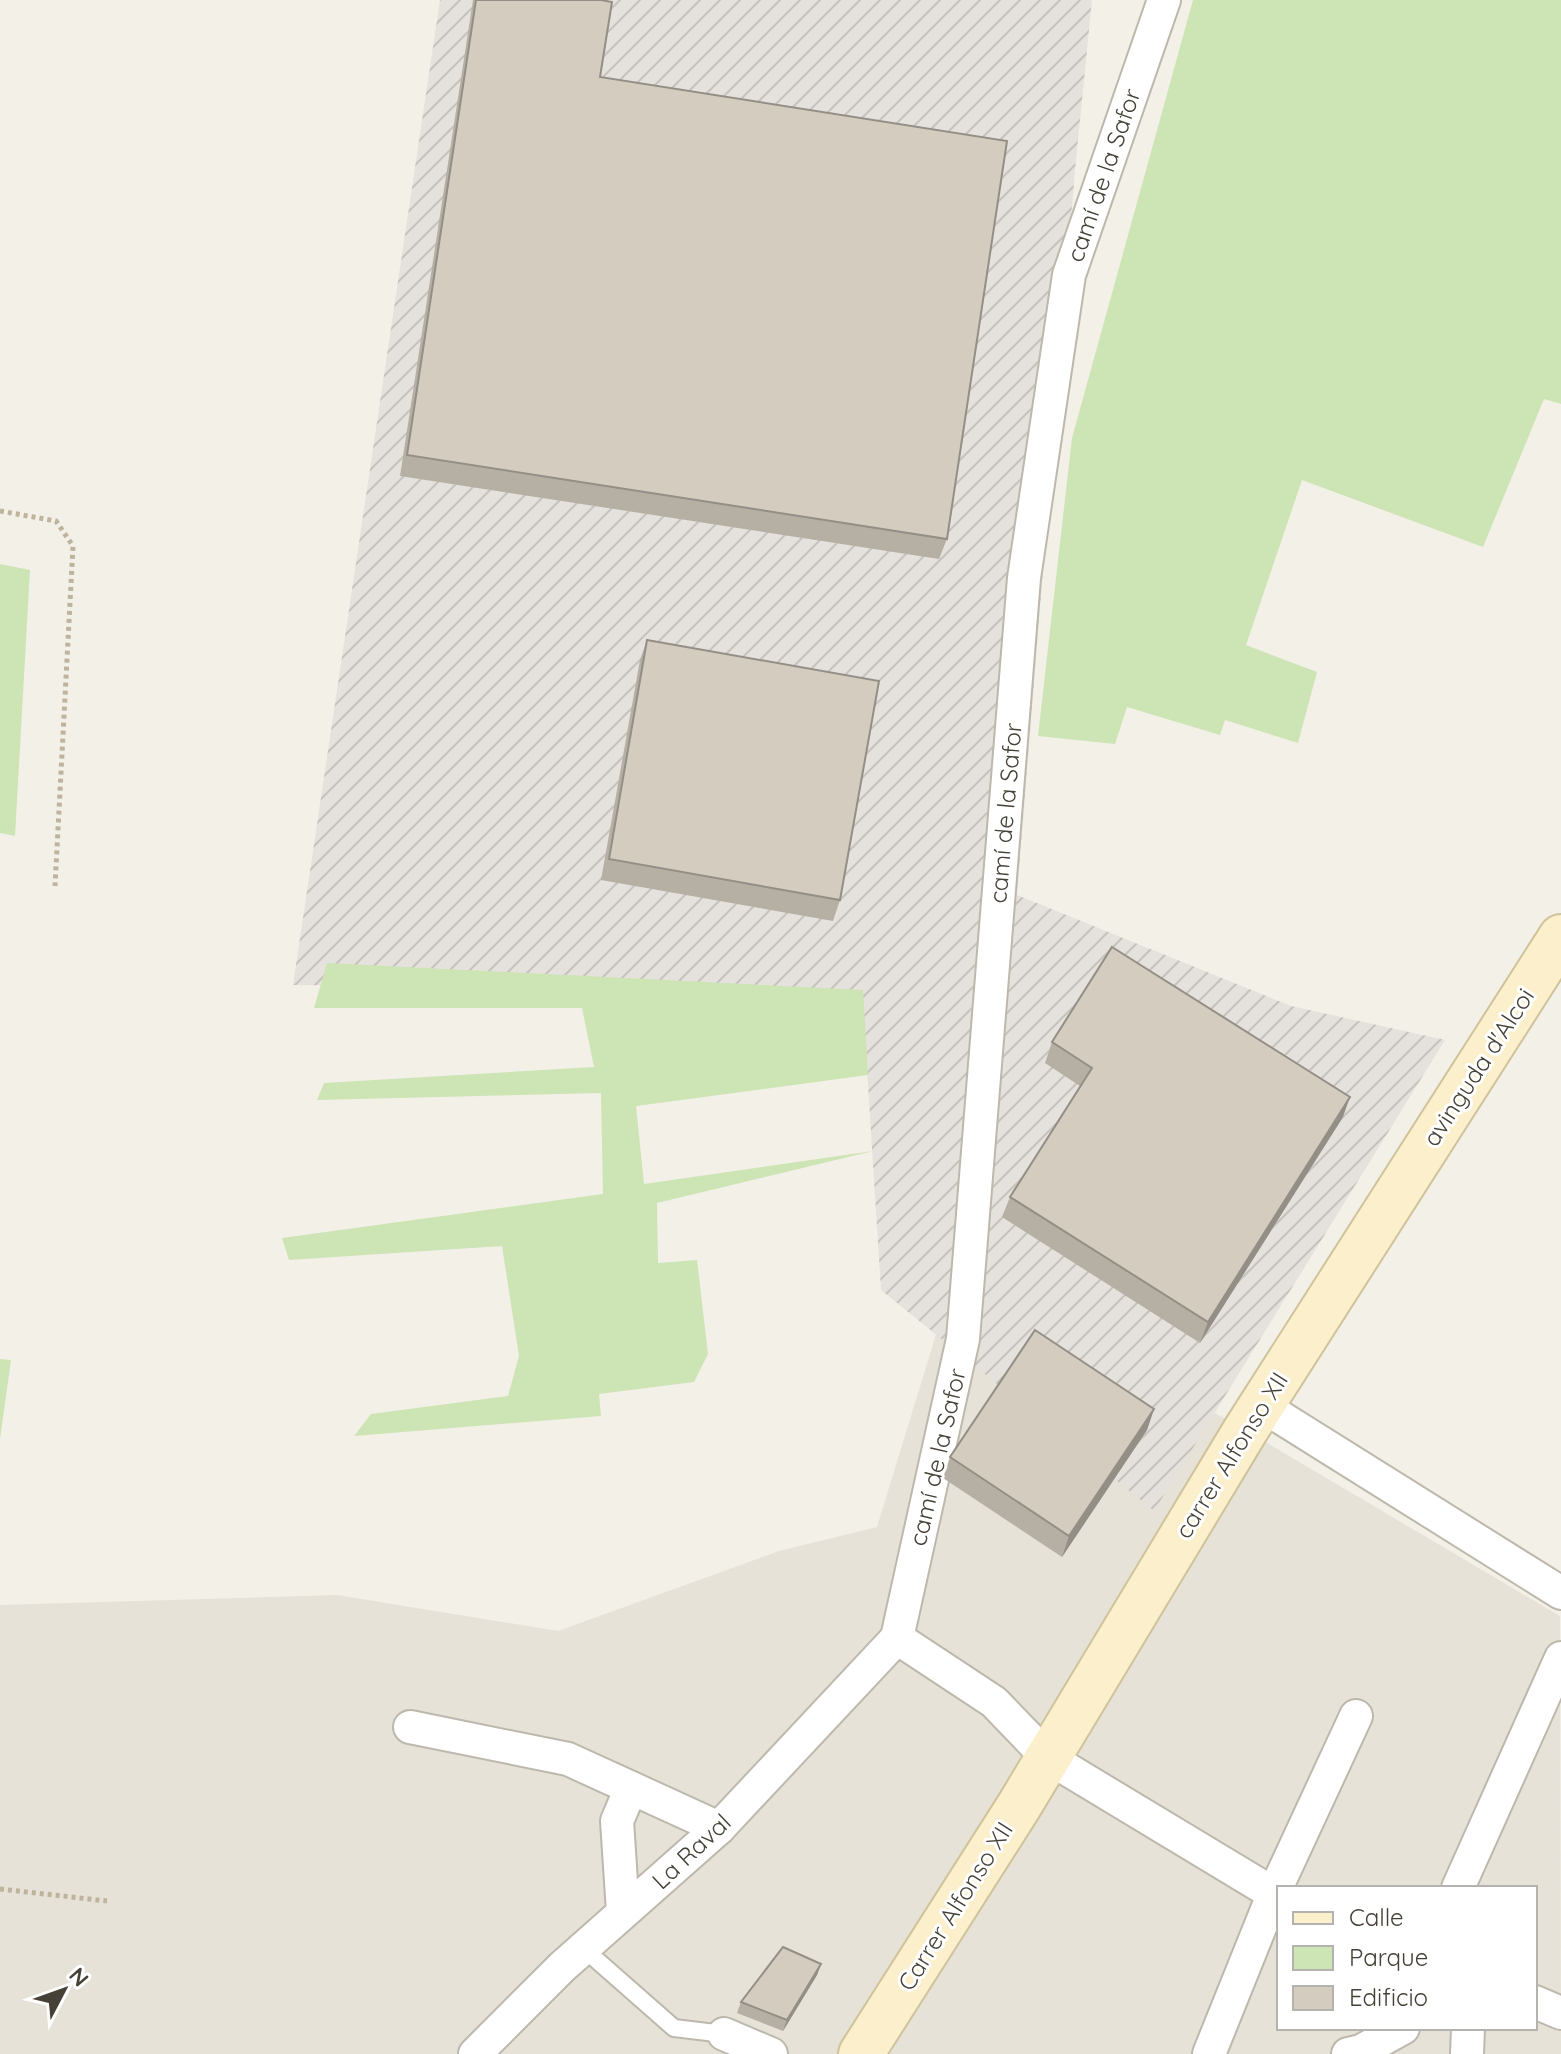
<svg xmlns="http://www.w3.org/2000/svg" width="1561" height="2054" viewBox="0 0 1561 2054" font-family="Quicksand,sans-serif">
	<defs>
		<pattern id="industrial-furrows" width="10" height="10" patternUnits="userSpaceOnUse" patternTransform="scale(2)"><rect width="10" height="10" fill="#e5e2dd"/><path d="M-1 1l2-2M0 10L10 0M9 11l2-2" fill="none" stroke="#c6c3be"/></pattern>
	</defs>
	<rect width="100%" height="100%" fill="#f3f0e8"/>
	<path fill="#e6e2d7" fill-rule="evenodd" d="M953 1279 1230 1421 1560 1616 1561 2054H0V1605L337 1595 558 1631 779 1551 877 1527ZM1279 1888H1535V2028H1279Z"/>
	<polygon fill="url(#industrial-furrows)" points="440,0 1092,0 1075,170 1017,895 1291,1006 1445,1040 1154,1511 881,1290 862,990 293,985"/>
	<g fill="#cde4b4">
		<polygon points="1193,0 1561,0 1561,404 1544,399 1483,547 1302,480 1246,645 1317,672 1298,743 1225,720 1220,735 1127,707 1115,744 1038,736 1072,438"/>
		<polygon points="0,564 30,570 15,836 0,833"/>
		<polygon points="327,963 863,990 868,1075 636,1106 644,1184 873,1151 657,1203 658,1263 697,1260 708,1354 694,1382 599,1394 601,1416 354,1436 371,1414 508,1396 519,1356 502,1246 289,1260 282,1238 603,1194 601,1093 317,1100 324,1083 594,1067 582,1008 314,1008"/>
		<polygon points="0,1359 11,1360 0,1439"/>
	</g>
	<g fill="none" stroke-linecap="round" stroke-linejoin="round">
		<g stroke="#beb8ac" stroke-width="20">
			<polyline id="lane" points="583,1948 674,2028 724,2034"/>
		</g>
		<g stroke="#beb8ac" stroke-width="36">
			<g id="street">
				<polyline points="1261,1405 1561,1593"/>
				<polyline points="897,1638 963,1339 1024,578 1069,275 1164,0"/>
				<polyline points="897,1638 994,1702 1047,1757 1279,1897"/>
				<polyline points="410,1727 568,1759 719,1828"/>
				<polyline points="1458,1888 1561,1658"/>
				<polyline points="623,1912 617,1821 631,1788"/>
				<polyline points="1535,2002 1561,2013"/>
				<polyline points="724,2034 771,2054"/>
				<polyline points="475,2054 562,1967 719,1828 897,1638"/>
				<polyline points="1209,2054 1273,1895 1356,1716"/>
				<polyline points="1348,2054 1361,2051 1403,2028"/>
				<polyline points="1467,2054 1468,2028"/>
			</g>
		</g>
		<g stroke="#cfc39b" stroke-width="48">
			<polyline id="secondary" points="861,2054 1019,1806 1245,1431 1561,937"/>
		</g>
		<g stroke="#beb49e" stroke-width="5" stroke-dasharray="4 4" stroke-linecap="butt">
			<polyline points="0,511 56,521 73,546 55,886"/>
			<polyline points="0,1889 107,1901"/>
		</g>
		<use href="#lane" stroke="#fff" stroke-width="16"/>
		<use href="#street" stroke="#fff" stroke-width="32"/>
		<use href="#secondary" stroke="#fbf0cb" stroke-width="44"/>
	</g>
	<g fill="#b6afa4">
		<polygon points="473,0 601,0 600,77 947,539 939,559 400,476"/>
		<polygon points="647,640 840,900 833,921 601,880 640,660"/>
		<polygon points="1052,1042 1343,1117 1200,1343 1002,1217 1010,1197 1080,1086 1045,1063"/>
		<polygon points="1154,1409 1147,1430 1062,1557 943,1478 950,1457"/>
		<polygon points="821,1964 817,1975 783,2031 737,2013 741,2002"/>
	</g>
	<g fill="#948f86">
		<polygon points="1350,1097 1343,1117 1200,1343 1208,1322"/>
		<polygon points="1154,1409 1147,1430 1062,1557 1069,1536"/>
		<polygon points="821,1964 817,1975 783,2031 787,2020"/>
	</g>
	<g fill="#d4ccbf" stroke="#948f86" stroke-width="2">
		<polygon points="476,0 601,0 612,2 600,77 1007,141 947,539 407,455"/>
		<polygon points="647,640 879,681 840,900 609,859"/>
		<polygon points="1112,947 1350,1097 1208,1322 1010,1197 1092,1068 1052,1042"/>
		<polygon points="1035,1330 1154,1409 1069,1536 950,1457"/>
		<polygon points="783,1947 821,1964 787,2020 741,2002"/>
	</g>
	<g text-anchor="middle" dominant-baseline="central" stroke-width="6" stroke-linejoin="round" paint-order="stroke">
		<g font-size="24" fill="#464137" stroke="#fff">
			<text transform="translate(1103 175) rotate(-71)">camí de la Safor</text>
			<text transform="translate(1005 813) rotate(-85)">camí de la Safor</text>
			<text transform="translate(1478 1067) rotate(-57)">avinguda d'Alcoi</text>
			<text transform="translate(1231 1455) rotate(-58)">carrer Alfonso XII</text>
			<text transform="translate(937 1457) rotate(-77)">camí de la Safor</text>
			<text transform="translate(691 1851) rotate(-43)">La Raval</text>
			<text transform="translate(955 1906) rotate(-58)">Carrer Alfonso XII</text>
		</g>
	</g>
	<rect x="1277" y="1886" width="260" height="144" fill="#ffffff" stroke="#b5b3af" stroke-width="2"/>
	<rect x="1293" y="1912" width="40" height="12" fill="#fbf0cb" stroke="#b5b3af" stroke-width="2"/>
	<text x="1349" y="1926" font-size="24" fill="#464137">Calle</text>
	<rect x="1293" y="1946" width="40" height="24" fill="#cde4b4" stroke="#b5b3af" stroke-width="2"/>
	<text x="1349" y="1966" font-size="24" fill="#464137">Parque</text>
	<rect x="1293" y="1986" width="40" height="24" fill="#d4ccbf" stroke="#b5b3af" stroke-width="2"/>
	<text x="1349" y="2006" font-size="24" fill="#464137">Edificio</text>
	<g transform="translate(64 1990) rotate(49)" stroke="#ffffff" stroke-width="6" paint-order="stroke">
	<path d="M0-6L14 30L0 20L-14 30Z" fill="#464137"/>
	<text y="-12" font-size="22" font-weight="bold" text-anchor="middle" fill="#464137">N</text>
	</g>
</svg>
